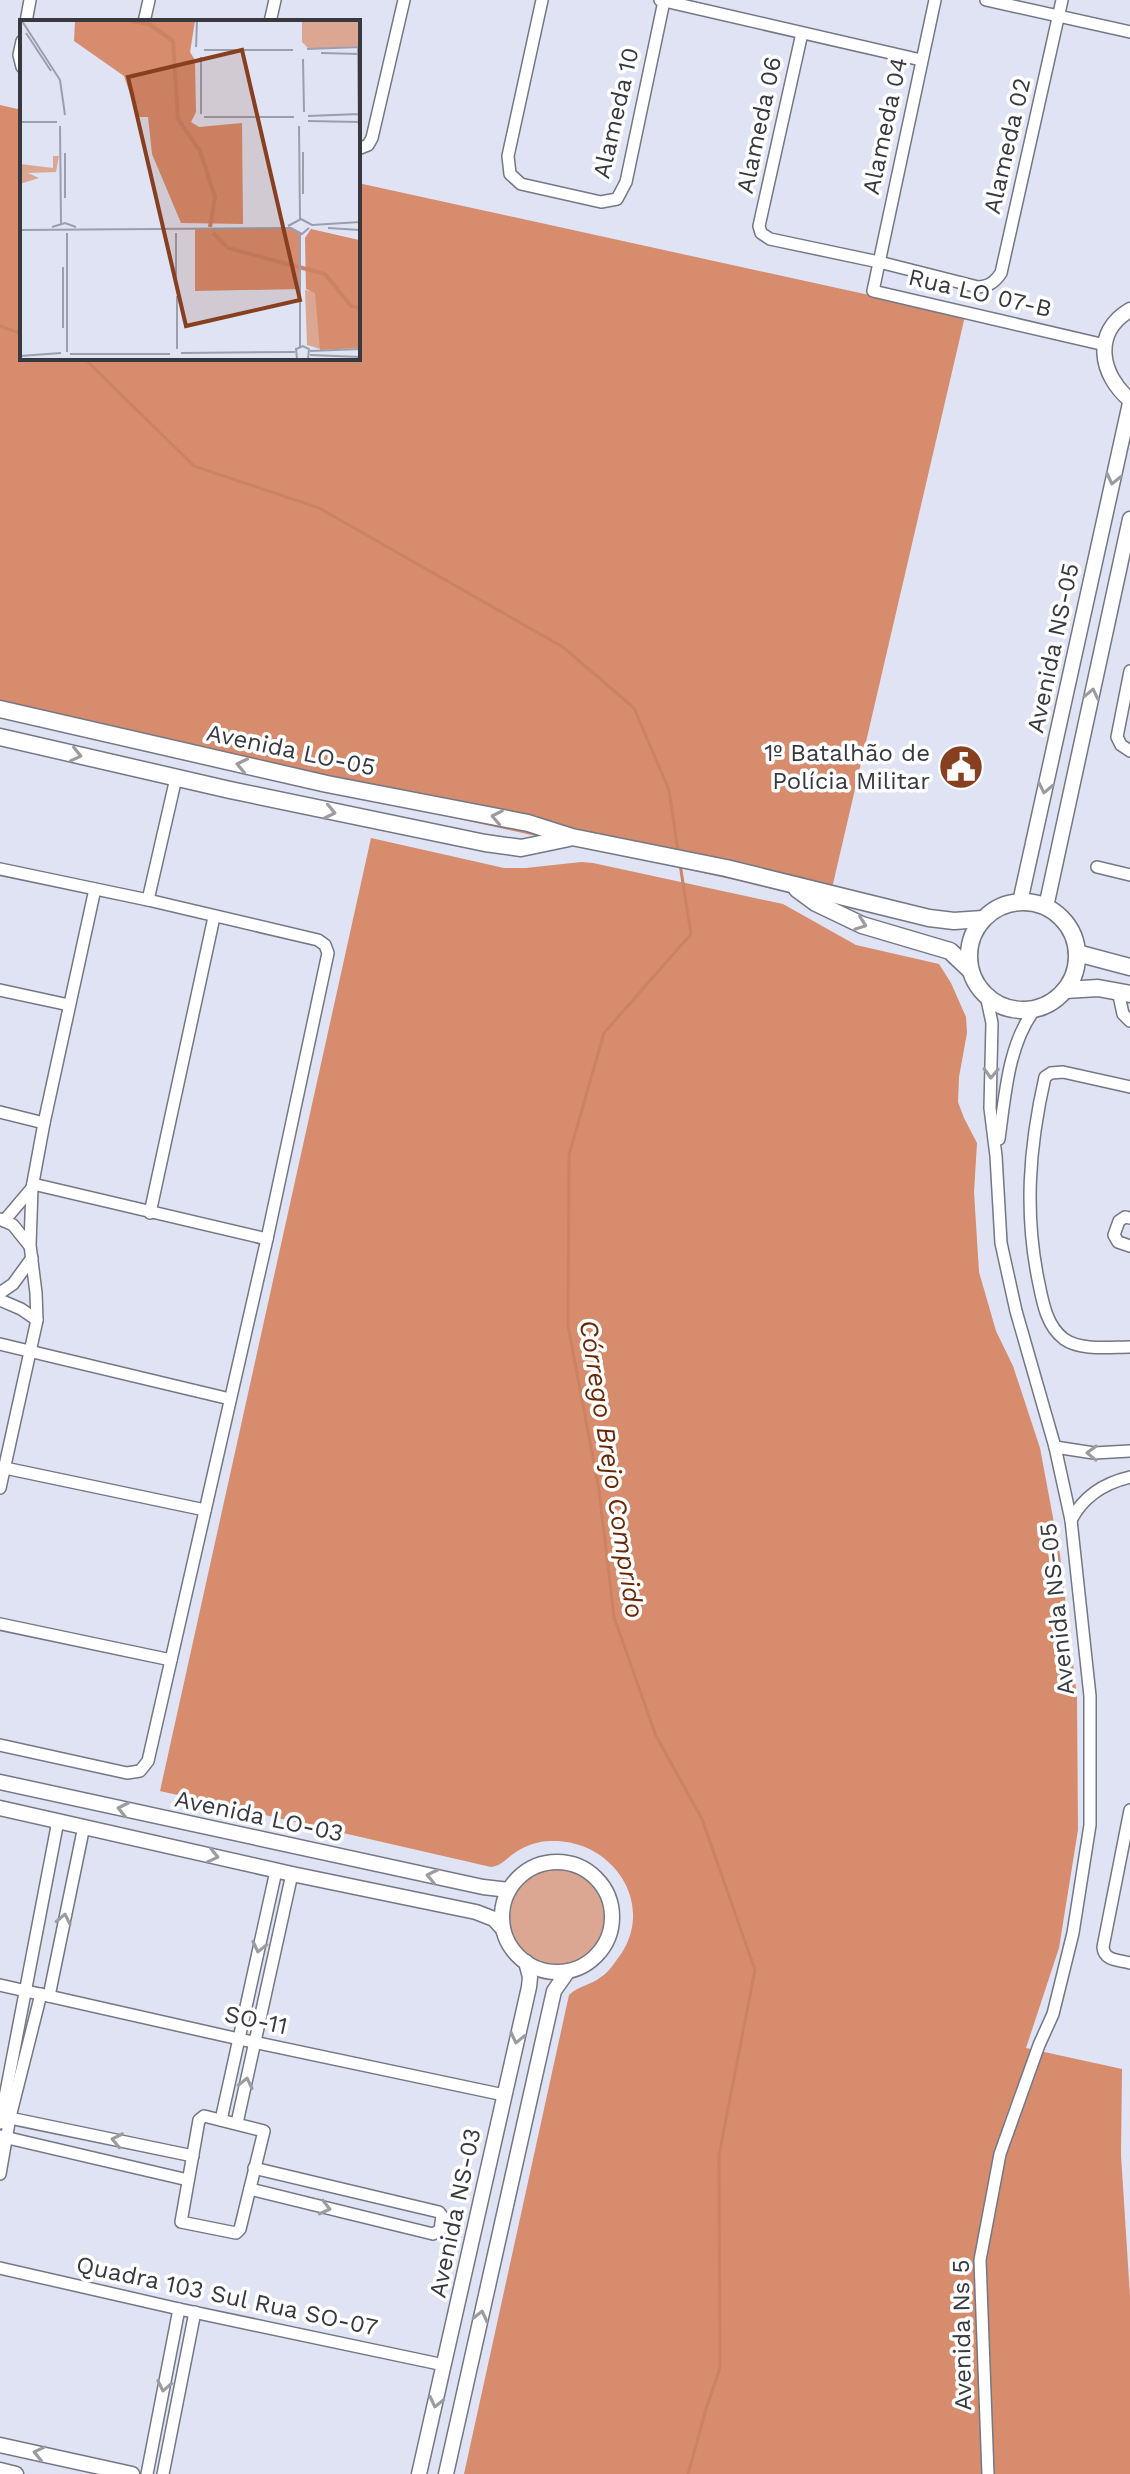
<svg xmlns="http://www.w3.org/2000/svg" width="1130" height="2474" viewBox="0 0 1130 2474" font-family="'Work Sans',sans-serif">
	<rect width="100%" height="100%" fill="#dfe3f3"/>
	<circle fill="#dca792" cx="558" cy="1917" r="48"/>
	<g fill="#d68c6d">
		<polygon points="0,105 22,110 22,358 358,358 358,183 965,316 829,901 0,717"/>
		<path d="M371 838 504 868H526L581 862 593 863 783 904 856 945 939 964 951 983 966 1017 967 1033 959 1077 958 1102 964 1118 977 1143 974 1192 979 1272 996 1331 1013 1366 1040 1448 1060 1555 1077 1697 1078 1830 1059 1948 1026 2048 1122 2069 1121 2155 1130 2296V2474H464L569 1995C578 1986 591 1985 601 1977 609 1972 615 1962 621 1954 656 1901 610 1838 550 1841 541 1841 530 1844 521 1849 510 1854 503 1866 491 1867L160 1791Z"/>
	</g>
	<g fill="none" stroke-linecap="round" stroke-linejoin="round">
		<g stroke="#cc8364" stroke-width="3">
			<polyline points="0,326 22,334"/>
			<polyline points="84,358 194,466 319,508 563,647 634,708 669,790 678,852"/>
			<polyline points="680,864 691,934 604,1033 569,1155 568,1326 599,1490 614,1617 656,1736 702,1819 755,1970 719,2155 720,2368 706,2409 688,2474"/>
		</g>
		<g stroke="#747784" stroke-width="14">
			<g id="minor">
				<polyline points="542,0 508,156 510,174 521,184 601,202 617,199 626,182 664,1"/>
				<polyline points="660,0 921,60"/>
				<polyline points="935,0 873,291 1105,345"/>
				<polyline points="986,0 1130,32"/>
				<polyline points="26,22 30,0"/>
				<polyline points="144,22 149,0"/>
				<polyline points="270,22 275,0"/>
				<path d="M802 33 759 226 761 233 770 239 879 262 978 287C989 286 994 283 1001 273L1062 0"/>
				<polyline points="22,41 19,55 22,67"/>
				<polyline points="358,149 368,145 372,138 404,0"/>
				<polyline points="1130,671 1117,737 1121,745 1130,751"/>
				<polyline points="1097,867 1130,875"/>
				<polyline points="0,869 148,900 318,940 325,945 328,953 267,1239 148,1761 140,1771 127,1773 0,1745"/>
				<polyline points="148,900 176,778"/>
				<polyline points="0,990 69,1005"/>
				<polyline points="1118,991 1123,1014 1130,1021"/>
				<polyline points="986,995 992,1023 990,1108 996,1156 1001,1243 1016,1311 1055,1447 1071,1520 1090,1696 1090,1825 1073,1933 1053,2014 1039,2045 1000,2154 980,2260 988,2474"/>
				<path d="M1130 1087 1063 1072 1051 1073 1045 1077C1029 1147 1024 1214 1039 1284 1043 1304 1047 1326 1064 1339 1081 1351 1110 1347 1130 1347"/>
				<polyline points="0,1112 44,1123"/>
				<path d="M999 1139C1005 1096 1008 1044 1035 1009"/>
				<polyline points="33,1184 267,1239"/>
				<polyline points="150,1213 214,917"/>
				<polyline points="1130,1218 1125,1217 1119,1221 1114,1235 1118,1242 1130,1246"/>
				<polyline points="0,1219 13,1225 29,1245"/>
				<polyline points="4,1221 32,1188"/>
				<polyline points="0,1293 13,1284 32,1258"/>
				<polyline points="0,1300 21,1309 37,1320"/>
				<polyline points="0,1344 230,1399"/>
				<polyline points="1055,1447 1094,1453 1130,1451"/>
				<polyline points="5,1468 205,1510"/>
				<polyline points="0,1488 37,1320 36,1293 30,1245 32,1188 44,1123 95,889"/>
				<path d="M1071 1520C1083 1497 1104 1483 1130 1477"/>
				<polyline points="0,1624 171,1660"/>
				<path d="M1130 1810 1103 1947C1104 1961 1119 1960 1130 1963"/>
				<polyline points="0,1985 239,2039 504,2095"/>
				<polyline points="49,1996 84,1826"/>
				<polyline points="0,2116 193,2156"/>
				<polygon points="204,2116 264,2131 240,2229 236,2233 181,2222 199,2120"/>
				<polyline points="221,2120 276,1871"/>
				<polyline points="0,2123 58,1821"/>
				<polyline points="237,2123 292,1874"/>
				<polyline points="0,2136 188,2180"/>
				<polyline points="0,2174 10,2117 41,1994"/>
				<polyline points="250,2189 433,2234 440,2230 442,2216 439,2212 254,2168"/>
				<polyline points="0,2268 179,2309 444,2365"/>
				<polyline points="147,2474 179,2309"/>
				<polyline points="163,2474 195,2312"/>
			</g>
		</g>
		<g stroke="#747784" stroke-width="17">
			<g id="tertiary">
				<path d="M1130 310C1092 332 1100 375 1130 400"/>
				<polyline points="1020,902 1130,403"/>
				<polyline points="1046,907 1130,519"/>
				<polyline points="0,1782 483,1887 509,1890"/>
				<polyline points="0,1808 292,1874 476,1912 494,1919 503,1929"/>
				<circle cx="557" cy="1917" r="55"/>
				<polyline points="0,2445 132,2474"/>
				<polyline points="0,2470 16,2474"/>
				<polyline points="419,2474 529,1987 530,1977 526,1962"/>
				<polyline points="446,2474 554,1991 568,1971"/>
			</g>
		</g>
		<g stroke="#747784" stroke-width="19">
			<g id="secondary">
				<polyline points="0,709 327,784 528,823 572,837 726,868 929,918 954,921 983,919"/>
				<polyline points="0,737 230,790 485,843 521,848 569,838"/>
				<polyline points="797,889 816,903 862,925 950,951 970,970"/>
				<circle cx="1023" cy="956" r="54"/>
				<polyline points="1077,953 1130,967"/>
				<polyline points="1065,990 1098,988 1130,994"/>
			</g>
		</g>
		<use href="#minor" stroke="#fff" stroke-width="11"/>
		<use href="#tertiary" stroke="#fff" stroke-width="14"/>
		<use href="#secondary" stroke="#fff" stroke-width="16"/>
	</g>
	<defs><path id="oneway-chevron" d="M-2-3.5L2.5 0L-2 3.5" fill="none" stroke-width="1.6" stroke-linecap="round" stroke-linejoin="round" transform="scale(2)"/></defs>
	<g stroke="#9b9c9f">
		<use href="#oneway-chevron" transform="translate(1113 479) rotate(103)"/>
		<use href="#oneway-chevron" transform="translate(1092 694) rotate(-78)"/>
		<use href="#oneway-chevron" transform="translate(76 755) rotate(13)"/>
		<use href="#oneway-chevron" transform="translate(242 765) rotate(-168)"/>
		<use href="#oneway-chevron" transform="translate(1045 788) rotate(102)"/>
		<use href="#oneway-chevron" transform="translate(330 812) rotate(12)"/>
		<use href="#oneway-chevron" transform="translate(497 817) rotate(-169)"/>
		<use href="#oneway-chevron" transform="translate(861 924) rotate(20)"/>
		<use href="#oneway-chevron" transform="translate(991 1073) rotate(92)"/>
		<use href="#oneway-chevron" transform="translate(1092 1453) rotate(-178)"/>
		<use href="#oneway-chevron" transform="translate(123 1809) rotate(-168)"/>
		<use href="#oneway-chevron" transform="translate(213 1856) rotate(13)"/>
		<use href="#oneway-chevron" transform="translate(432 1876) rotate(-168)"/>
		<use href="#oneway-chevron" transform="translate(64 1919) rotate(-78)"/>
		<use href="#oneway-chevron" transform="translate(259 1947) rotate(103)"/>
		<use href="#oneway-chevron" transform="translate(517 2038) rotate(103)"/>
		<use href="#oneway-chevron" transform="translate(246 2083) rotate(-77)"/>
		<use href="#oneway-chevron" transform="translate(117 2140) rotate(-168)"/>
		<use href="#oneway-chevron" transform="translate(325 2208) rotate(14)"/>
		<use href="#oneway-chevron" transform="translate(481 2316) rotate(-77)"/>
		<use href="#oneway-chevron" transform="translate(164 2386) rotate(101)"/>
		<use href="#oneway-chevron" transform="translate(436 2402) rotate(103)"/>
		<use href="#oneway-chevron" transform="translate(39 2453) rotate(-167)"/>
	</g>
	<defs>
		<g id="civic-disc" transform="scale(2.3)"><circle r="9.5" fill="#873f1f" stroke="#fff"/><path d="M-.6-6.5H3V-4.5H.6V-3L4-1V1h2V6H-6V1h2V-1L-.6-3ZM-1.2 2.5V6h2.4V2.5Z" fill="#fff"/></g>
	</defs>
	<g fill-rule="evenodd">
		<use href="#civic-disc" x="961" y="767"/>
	</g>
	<g text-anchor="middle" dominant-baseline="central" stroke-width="7" stroke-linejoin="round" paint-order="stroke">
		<g font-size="24" fill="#37393f" stroke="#fff">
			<text transform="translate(616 113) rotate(-77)">Alameda 10</text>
			<text transform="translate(759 125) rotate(-78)">Alameda 06</text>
			<text transform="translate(885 126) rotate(-78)">Alameda 04</text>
			<text transform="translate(1007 146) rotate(-77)">Alameda 02</text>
			<text transform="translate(980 293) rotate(13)">Rua LO 07-B</text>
			<text transform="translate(1053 648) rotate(-78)">Avenida NS-05</text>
			<text transform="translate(291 750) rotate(12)">Avenida LO-05</text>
			<text transform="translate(1057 1609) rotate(-96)">Avenida NS-05</text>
			<text transform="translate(259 1816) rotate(12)">Avenida LO-03</text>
			<text transform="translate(256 2020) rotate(12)">SO-11</text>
			<text transform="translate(455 2213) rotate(-78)">Avenida NS-03</text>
			<text transform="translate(227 2296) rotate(12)">Quadra 103 Sul Rua SO-07</text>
			<text transform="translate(962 2335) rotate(-91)">Avenida Ns 5</text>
		</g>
		<g font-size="24" fill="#37393f" stroke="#fff" text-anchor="end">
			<text x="930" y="753">1º Batalhão de<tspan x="930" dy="28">Polícia Militar</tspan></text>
		</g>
		<g font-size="26" font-style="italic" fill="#692703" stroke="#fff">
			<text transform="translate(612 1469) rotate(81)">Córrego Brejo Comprido</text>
		</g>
	</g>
	<g transform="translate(20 20)">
		<rect width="340" height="340" fill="#dfe3f3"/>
		<path d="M282 1H340V26L289 29 282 22ZM33 136H39L36 152 8 153 19 158 0 164V144L33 148ZM285 270 298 272 304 330 287 325Z" fill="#dca792"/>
		<path d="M55 1H175L170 32 175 40 176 92 171 102 179 107 222 103 223 204 161 203 132 134 128 97H118L104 56 54 21ZM175 208H271L280 214 281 269 175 271ZM291 209 339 220 338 328 300 330 295 273 286 269 285 218Z" fill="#d68c6d"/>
		<path fill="none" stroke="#cc8364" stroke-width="4" d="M111 1 129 4 153 21 158 99 180 131 195 177 190 207M193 213 208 228 305 254 331 286 340 288"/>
		<path fill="none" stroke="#9c9fab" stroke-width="2" d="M2 1 40 60 45 95M6 13 31 51M176 27 177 1M338 27 340 213M287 29 340 27M184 30H273M301 33 340 34M181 37V94M283 39 284 92M288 96 339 94M184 97H274M288 101 339 102M0 102H37M40 106 41 204M279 106 280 199M283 132V174M45 133V178M268 206 281 199 292 205 340 202M32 207 45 203 56 207M308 208 340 210M0 210 271 208 282 214 289 208M47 213V332M156 213V266M280 214V327M157 276V329M43 308V247M290 331 340 329M161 333 275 332M50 334H150M290 335 340 337M0 336 41 333M277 339 276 329 283 326 289 329 288 339"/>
		<path fill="#873f1f" fill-opacity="0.15" stroke="#873f1f" stroke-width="4" d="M222 30 280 280 166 306 108 57Z"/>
		<rect width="340" height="340" fill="none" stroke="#37393f" stroke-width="4"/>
	</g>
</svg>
